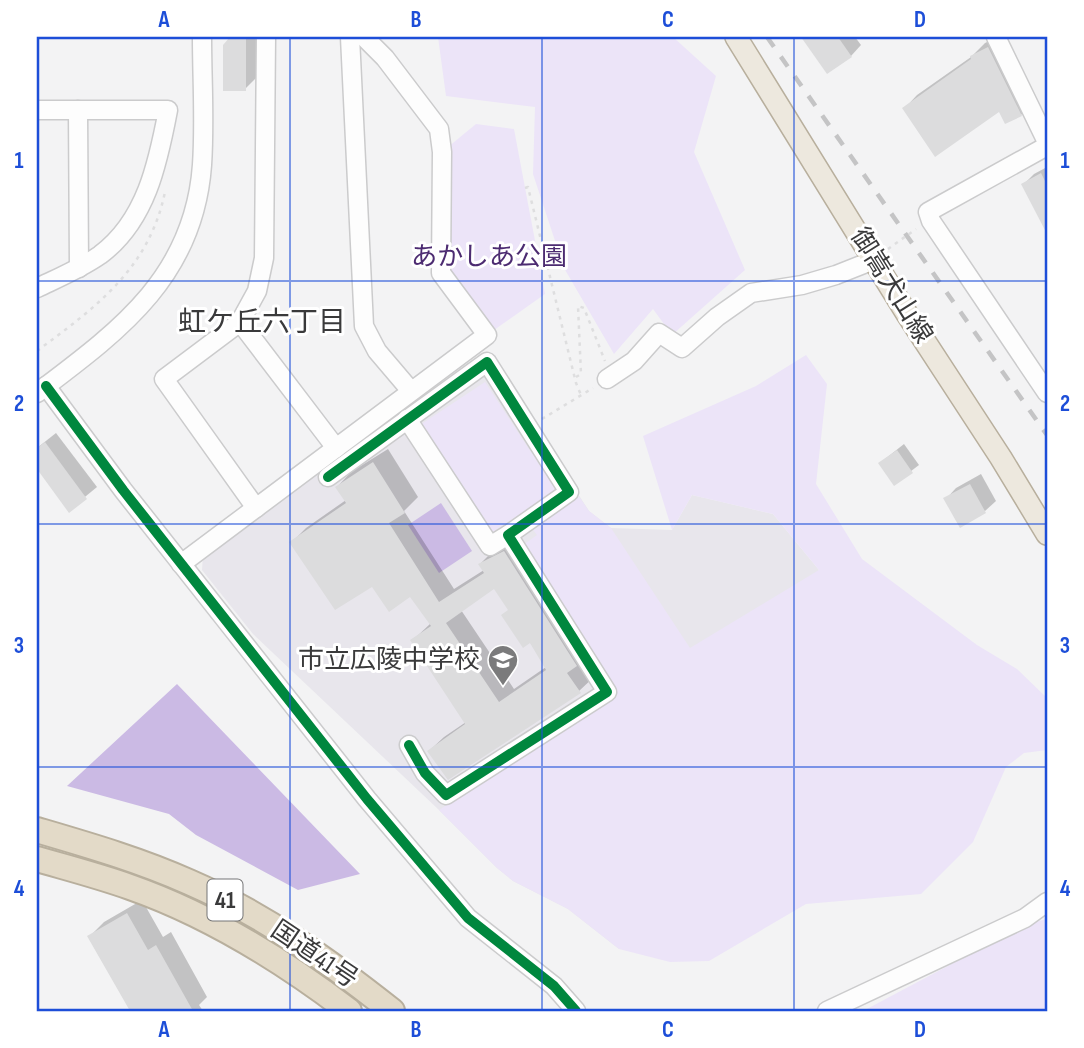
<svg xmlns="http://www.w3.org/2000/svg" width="1084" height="1048" viewBox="0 0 1084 1048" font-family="'Sofia Sans Condensed','Noto Sans JP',sans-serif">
	<rect width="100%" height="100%" fill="#f3f3f4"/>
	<polygon fill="#e8e6ec" points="487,352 589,511 611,528 672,530 692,495 773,514 819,570 619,949 568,909 513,881 497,868 439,810 253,634 202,570 203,556"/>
	<g fill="#ece4f8">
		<polygon points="438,37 673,37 716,76 694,152 745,270 672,335 653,309 614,354 564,268 533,174 535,107 446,96"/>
		<polygon points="476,124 514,129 545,294 487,335 441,273 442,152"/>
		<polygon points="806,355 827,384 816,484 862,559 977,645 1017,669 1047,698 1047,750 1024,753 1006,767 973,842 921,894 806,904 709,961 670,962 619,949 568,909 513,881 497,868 439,810 617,695 523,545 537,535 531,527 578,495 589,511 611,528 690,648 819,570 773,514 692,495 672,530 643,436 756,386"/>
		<polygon points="485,382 556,490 491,533 420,425"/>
		<polygon points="1047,919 1047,1011 863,1011 1027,924"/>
	</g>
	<g fill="#cbbae4">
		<polygon points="441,503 472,551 439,573 408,525"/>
		<polygon points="177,684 360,874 298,890 196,835 169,814 67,786"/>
	</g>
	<g fill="#0003" fill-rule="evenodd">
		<polygon points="232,37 256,37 256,78 245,89 225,46"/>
		<polygon points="803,37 855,37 861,45 851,56 827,72"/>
		<polygon points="998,37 1034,101 1021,115 1000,110 904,109 917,95 971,57 985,43"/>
		<polygon points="1047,167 1047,230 1023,185 1034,174"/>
		<polygon points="56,433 97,487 69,510 37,467 37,448"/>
		<polygon points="904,444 919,465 894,484 880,463"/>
		<path d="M388 449 418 497 404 511 454 589 484 570 480 564 494 550 519 537 594 677 579 691 429 751 444 737 466 722 412 641 431 623 411 595 373 584 292 542 306 528 346 500 337 487 351 472ZM494 586 546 667 514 689 461 610Z"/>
		<polygon points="981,474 996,501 985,511 946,499 956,488"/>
		<polygon points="142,900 163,937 171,932 207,997 199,1005 203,1011 132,1011 90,936 104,922"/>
	</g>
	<g fill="#dcdcdd" fill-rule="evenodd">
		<polygon points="230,37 246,37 246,91 223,91 223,45"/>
		<polygon points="801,37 838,37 852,57 827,74"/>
		<polygon points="988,47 1022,116 1005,124 999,112 935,157 902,108 971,59 970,56"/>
		<polygon points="1041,173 1047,185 1047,234 1021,184"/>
		<polygon points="45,442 87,499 69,513 37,469 37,448"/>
		<polygon points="897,450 913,473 894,486 878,463"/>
		<path d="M373 462 405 513 389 523 439 602 484 573 478 564 504 551 577 666 567 673 581 693 448 780 427 751 465 724 410 640 431 626 410 597 389 612 372 587 335 610 289 542 346 503 335 487ZM494 589 508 610 501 615 523 648 530 643 546 670 499 702 446 623Z"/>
		<polygon points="970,484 986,513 960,528 943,498"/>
		<polygon points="127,913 148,950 156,945 193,1011 130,1011 87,936"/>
	</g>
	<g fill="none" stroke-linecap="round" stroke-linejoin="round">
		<g stroke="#cbcbcc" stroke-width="21">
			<g id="minor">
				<polyline points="350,37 364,326 377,351 411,391"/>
				<polyline points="996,37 1047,142"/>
				<path d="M37 110H168C158 163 146 221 100 255 80 269 58 278 37 288"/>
				<polyline points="78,110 79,268"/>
				<polyline points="1047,146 928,212 931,221 1047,393"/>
				<polyline points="240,322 336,448"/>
				<polyline points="607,379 634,361 659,333 682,348 717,317 751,293 802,285 836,275 874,260"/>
				<polyline points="46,386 123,490 367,799 468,918 554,986 576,1011"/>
				<path d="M37 393C119 331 194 277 202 165 205 122 202 79 202 37"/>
				<polyline points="407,419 490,546 508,535"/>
				<polyline points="328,477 487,362 569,492 508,535 607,692 446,795 425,773 409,745"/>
				<polyline points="256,508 164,379 240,322 257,291 264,258 266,37"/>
				<polyline points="181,564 487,335 441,273 442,152 439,129 385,58 364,37"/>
				<polyline points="827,1011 1025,918 1047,902"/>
			</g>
		</g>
		<g stroke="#b8af9d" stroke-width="24">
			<polyline id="major" points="736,37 907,314 1001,458 1047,534"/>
		</g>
		<g stroke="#b8af9d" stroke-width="28">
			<g id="highway">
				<path d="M37 830C88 845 140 860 189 882 263 914 329 961 392 1011"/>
				<path d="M37 859C68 868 99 876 130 887 210 915 282 960 349 1011"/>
			</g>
		</g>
		<g stroke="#dededf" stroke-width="2.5" stroke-dasharray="3.5 5" stroke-linecap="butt">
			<polyline points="525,188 528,187 576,383 581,395"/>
			<polyline points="888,249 916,229"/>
			<path d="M37 351C96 307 149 269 165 192"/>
			<polyline points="576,377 581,374 578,306 584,308 605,361"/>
			<polyline points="542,419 593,388"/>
		</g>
		<use href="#minor" stroke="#fdfdfd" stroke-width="18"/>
		<use href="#major" stroke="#ede8de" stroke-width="21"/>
		<use href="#highway" stroke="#e3dac8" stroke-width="24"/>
		<polyline stroke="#c4c4c5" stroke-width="4.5" stroke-dasharray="12 12" stroke-linecap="butt" points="767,37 1047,435"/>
		<g stroke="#fff" stroke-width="15">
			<g id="cycleway">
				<polyline points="46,386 123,490 367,799 468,918 554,986 576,1011"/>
				<polyline points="328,477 487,362 569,492 508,535 607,692 446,795 425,773 409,745"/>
			</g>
		</g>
		<use href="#cycleway" stroke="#00873e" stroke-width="10"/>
	</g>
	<path fill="none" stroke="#1d4ed8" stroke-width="2" stroke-opacity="0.55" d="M290 37V1011M542 37V1011M794 37V1011M37 281H1047M37 524H1047M37 767H1047"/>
	<defs>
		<g id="school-pin" transform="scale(1.575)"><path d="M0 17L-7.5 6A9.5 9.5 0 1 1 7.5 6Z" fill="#7b7b7c" stroke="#fff"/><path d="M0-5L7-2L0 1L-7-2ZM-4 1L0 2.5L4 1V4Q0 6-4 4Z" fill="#fff"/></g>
	</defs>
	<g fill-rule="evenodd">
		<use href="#school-pin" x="503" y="660"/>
	</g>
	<g text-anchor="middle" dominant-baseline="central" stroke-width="6" stroke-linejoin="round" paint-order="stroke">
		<rect fill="#fff" stroke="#757576" stroke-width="2" x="207.5" y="879.5" width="35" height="41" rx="5"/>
		<g font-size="24" font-weight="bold" fill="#3a3a3b">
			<text x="225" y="900">41</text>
		</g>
		<g font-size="26" fill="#4c2b71" stroke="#fff">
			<text x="489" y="257">あかしあ公園</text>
		</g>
		<g font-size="26" fill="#3a3a3b" stroke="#fff">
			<text transform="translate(891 286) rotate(58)">御嵩犬山線</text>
			<text transform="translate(314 955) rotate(34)">国道41号</text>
		</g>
		<g font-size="26" fill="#3a3a3b" stroke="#fff" text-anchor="end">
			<text x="480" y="660">市立広陵中学校</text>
		</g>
		<g font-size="28" fill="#3a3a3b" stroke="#fff">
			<text x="262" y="322">虹ケ丘六丁目</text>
		</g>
	</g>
	<rect width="1084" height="1048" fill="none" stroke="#ffffff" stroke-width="77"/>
	<rect x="38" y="38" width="1008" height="972" fill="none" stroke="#1d4ed8" stroke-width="2.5"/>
	<g font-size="23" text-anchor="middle" font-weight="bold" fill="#1d4ed8">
		<text x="164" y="27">A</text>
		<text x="416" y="27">B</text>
		<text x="668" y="27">C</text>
		<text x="920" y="27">D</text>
		<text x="19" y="168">1</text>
		<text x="1065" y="168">1</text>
		<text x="19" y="411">2</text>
		<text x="1065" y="411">2</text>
		<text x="19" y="653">3</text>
		<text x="1065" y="653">3</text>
		<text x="19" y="896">4</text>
		<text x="1065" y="896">4</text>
		<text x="164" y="1037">A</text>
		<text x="416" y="1037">B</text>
		<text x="668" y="1037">C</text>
		<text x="920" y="1037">D</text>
	</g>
</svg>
